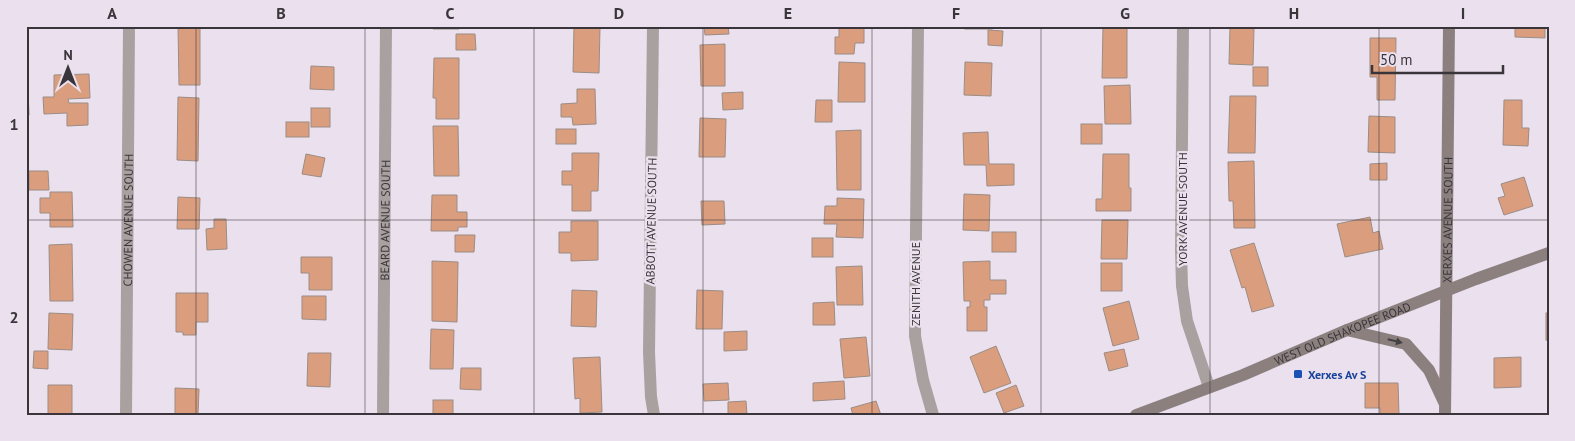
<svg xmlns="http://www.w3.org/2000/svg" width="1575" height="441" viewBox="0 0 1575 441" font-family="'PT Sans',sans-serif">
	<rect width="100%" height="100%" fill="#eae0ee"/>
	<g fill="#da9e7f" stroke="#9c8c84">
		<polygon points="178,26 200,26 200,85 179,85"/>
		<polygon points="433,26 460,26 459,29 433,29"/>
		<polygon points="574,26 600,26 599,73 573,72"/>
		<polygon points="704,26 728,26 729,34 705,35"/>
		<polygon points="839,26 864,26 864,43 855,43 854,54 835,54 835,37 839,37"/>
		<rect x="965" y="26" width="27" height="3"/>
		<polygon points="1103,26 1127,26 1127,78 1102,78"/>
		<polygon points="1515,26 1545,26 1545,38 1515,37"/>
		<polygon points="1230,27 1254,28 1253,65 1229,64"/>
		<polygon points="988,30 1003,31 1002,46 988,45"/>
		<polygon points="456,34 475,34 476,50 456,50"/>
		<polygon points="1370,38 1396,38 1395,100 1377,100 1377,77 1370,77"/>
		<polygon points="725,44 725,86 701,86 700,45"/>
		<polygon points="434,58 459,58 459,119 436,119 436,98 433,98"/>
		<polygon points="839,62 865,63 865,102 838,102"/>
		<polygon points="965,62 992,63 991,96 964,95"/>
		<polygon points="311,66 334,67 334,90 310,89"/>
		<rect x="1253" y="67" width="15" height="19"/>
		<polygon points="89,74 90,98 68,99 69,103 88,103 88,125 67,126 67,113 44,114 43,97 54,97 54,75"/>
		<polygon points="1130,85 1131,124 1105,124 1104,86"/>
		<polygon points="577,89 595,89 596,124 573,125 572,117 561,117 561,104 577,103"/>
		<polygon points="26,92 28,92 29,115 26,115"/>
		<polygon points="743,92 743,109 723,110 722,93"/>
		<polygon points="1230,96 1256,96 1255,153 1228,153"/>
		<polygon points="178,97 199,98 198,161 177,160"/>
		<polygon points="816,100 832,100 832,122 815,122"/>
		<polygon points="1504,100 1522,100 1522,128 1529,128 1528,146 1503,145"/>
		<rect x="311" y="108" width="19" height="19"/>
		<polygon points="1369,116 1395,117 1395,153 1368,152"/>
		<polygon points="700,118 726,119 725,157 699,157"/>
		<rect x="286" y="122" width="23" height="15"/>
		<rect x="1081" y="124" width="21" height="20"/>
		<polygon points="433,126 458,126 459,176 434,176"/>
		<rect x="556" y="129" width="20" height="15"/>
		<polygon points="861,130 861,190 837,190 836,131"/>
		<polygon points="988,132 989,164 1014,164 1014,185 987,186 986,165 964,165 963,133"/>
		<polygon points="572,153 599,153 598,191 591,191 591,211 572,211 572,185 562,185 562,171 572,171"/>
		<polygon points="306,154 325,158 321,177 302,174"/>
		<polygon points="1103,154 1129,154 1129,188 1131,188 1131,211 1096,211 1096,199 1102,199"/>
		<polygon points="1254,161 1255,228 1234,228 1233,201 1229,201 1228,162"/>
		<polygon points="1387,163 1387,180 1370,180 1370,164"/>
		<polygon points="29,171 48,171 49,190 29,190"/>
		<polygon points="1524,177 1533,206 1504,215 1498,198 1505,196 1501,184"/>
		<polygon points="50,192 72,192 73,227 50,227 50,213 40,213 40,198 50,198"/>
		<polygon points="964,194 990,195 989,231 963,230"/>
		<polygon points="432,195 457,195 457,212 467,212 467,227 458,227 458,231 431,231"/>
		<polygon points="178,197 200,198 199,229 177,229"/>
		<polygon points="837,198 864,199 863,238 836,237 837,224 824,224 825,206 837,206"/>
		<polygon points="701,201 724,201 725,224 702,225"/>
		<polygon points="1370,217 1373,233 1379,231 1383,249 1345,257 1337,224"/>
		<polygon points="214,219 226,219 227,249 207,250 206,229 214,228"/>
		<polygon points="1102,220 1128,220 1127,259 1101,259"/>
		<polygon points="571,221 598,221 598,260 571,261 571,253 559,253 559,232 571,232"/>
		<rect x="992" y="232" width="24" height="20"/>
		<polygon points="455,235 475,235 474,252 455,252"/>
		<rect x="812" y="238" width="21" height="19"/>
		<polygon points="1254,243 1274,306 1252,312 1245,287 1242,288 1230,250"/>
		<polygon points="72,244 73,301 50,301 49,245"/>
		<polygon points="301,257 332,257 332,290 309,290 309,273 301,273"/>
		<polygon points="432,261 458,262 457,322 432,321"/>
		<polygon points="990,261 990,280 1006,280 1006,294 990,294 990,300 984,300 984,307 987,307 987,331 967,331 967,307 970,307 970,301 964,301 963,262"/>
		<rect x="1101" y="263" width="21" height="28"/>
		<polygon points="862,266 863,305 837,305 836,267"/>
		<polygon points="572,290 597,291 596,327 571,326"/>
		<polygon points="697,290 723,291 722,329 696,329"/>
		<polygon points="176,293 208,293 208,322 196,322 196,335 183,335 183,332 176,332"/>
		<polygon points="302,296 326,296 326,320 302,319"/>
		<polygon points="1129,301 1139,339 1113,346 1103,308"/>
		<polygon points="834,302 835,325 813,325 813,303"/>
		<polygon points="49,313 73,314 72,350 48,349"/>
		<rect x="1546" y="313" width="3" height="27"/>
		<polygon points="431,329 454,330 453,369 430,369"/>
		<polygon points="747,331 747,350 724,351 724,332"/>
		<polygon points="866,337 870,376 844,378 840,339"/>
		<polygon points="996,346 1011,383 984,393 970,357"/>
		<polygon points="1124,349 1128,366 1109,371 1104,353"/>
		<polygon points="34,351 48,351 48,369 33,368"/>
		<polygon points="308,353 331,353 330,387 307,386"/>
		<polygon points="600,357 602,412 580,413 580,398 575,399 573,358"/>
		<polygon points="1521,357 1521,387 1494,388 1494,358"/>
		<polygon points="461,368 481,368 481,390 460,389"/>
		<polygon points="844,381 845,399 813,401 813,383"/>
		<polygon points="728,383 729,400 704,401 703,384"/>
		<polygon points="1365,383 1398,383 1399,415 1380,415 1380,408 1365,408"/>
		<polygon points="48,385 72,385 72,414 77,415 48,415"/>
		<polygon points="1016,385 1024,406 1004,413 996,393"/>
		<polygon points="175,388 199,389 198,415 175,415"/>
		<rect x="433" y="400" width="20" height="15"/>
		<polygon points="746,401 747,415 728,415 728,402"/>
		<polygon points="876,401 881,415 853,415 851,408"/>
		<rect x="296" y="414" width="34" height="1"/>
	</g>
	<g fill="none" stroke-linecap="round" stroke-linejoin="round">
		<g stroke="#a9a1a0" stroke-width="12">
			<polyline points="653,26 649,352 651,397 654,415"/>
			<polyline points="918,26 915,336 923,380 933,415"/>
			<polyline points="1183,26 1181,250 1182,286 1187,321 1209,387"/>
			<path id="s1" d="M126 415 129 26"/>
			<path id="s2" d="M383 415 386 26"/>
		</g>
		<g stroke="#8c807f" stroke-width="12">
			<polyline points="1347,330 1406,344 1429,370 1444,402"/>
			<path id="s3" d="M1136 415 1243 375 1347 330 1476 279 1549 253"/>
			<path id="s4" d="M1445 415 1449 26"/>
		</g>
	</g>
	<defs><path id="oneway-solid" d="M-6-.8H1V-3.2L6.5 0L1 3.2V.8H-6Z" transform="scale(1.25)"/></defs>
	<use fill="#454044" href="#oneway-solid" transform="translate(1395 341) rotate(14)"/>
	<path fill="none" stroke="#39353a" stroke-width="1" stroke-opacity="0.55" d="M196 26V415M365 26V415M534 26V415M703 26V415M872 26V415M1041 26V415M1210 26V415M1379 26V415M26 220H1549"/>
	<rect fill="#1a4fb4" stroke="#eae0ee" stroke-width="2" x="1293" y="369" width="10" height="10" rx="2.5"/>
	<g text-anchor="middle" dominant-baseline="central" stroke-width="4.5" stroke-linejoin="round" paint-order="stroke">
		<g font-size="12" fill="#39353a" stroke="#eae0ee">
			<text transform="translate(1182 209) rotate(-90)">YORK AVENUE SOUTH</text>
			<text stroke="none"><textPath href="#s1" startOffset="195">CHOWEN AVENUE SOUTH</textPath></text>
			<text stroke="none"><textPath href="#s2" startOffset="195">BEARD AVENUE SOUTH</textPath></text>
			<text transform="translate(651 221) rotate(-89)">ABBOTT AVENUE SOUTH</text>
			<text stroke="none"><textPath href="#s4" startOffset="195">XERXES AVENUE SOUTH</textPath></text>
			<text transform="translate(915 284) rotate(-90)">ZENITH AVENUE</text>
			<text stroke="none"><textPath href="#s3" startOffset="222">WEST OLD SHAKOPEE ROAD</textPath></text>
		</g>
		<g font-size="12" font-weight="bold" fill="#164399" stroke="#eae0ee" text-anchor="start">
			<text x="1308" y="374">Xerxes Av S</text>
		</g>
	</g>
	<rect width="1575" height="441" fill="none" stroke="#eae0ee" stroke-width="55"/>
	<g transform="translate(68 68)" stroke="#eae0ee" stroke-width="4" paint-order="stroke">
	<path d="M0-4L9 19L0 12L-9 19Z" fill="#39353a"/>
	<text y="-8" font-size="14" font-weight="bold" text-anchor="middle" fill="#39353a">N</text>
	</g>
	<path d="M1372 65v8h131v-8" fill="none" stroke="#39353a" stroke-width="2.5"/>
	<text x="1380" y="65" font-size="15" fill="#39353a" stroke="#eae0ee" stroke-width="4" paint-order="stroke">50 m</text>
	<rect x="28" y="28" width="1520" height="386" fill="none" stroke="#39353a" stroke-width="2"/>
	<g font-size="16" text-anchor="middle" font-weight="bold" fill="#39353a">
		<text x="112" y="19">A</text>
		<text x="281" y="19">B</text>
		<text x="450" y="19">C</text>
		<text x="619" y="19">D</text>
		<text x="788" y="19">E</text>
		<text x="956" y="19">F</text>
		<text x="1125" y="19">G</text>
		<text x="1294" y="19">H</text>
		<text x="1463" y="19">I</text>
		<text x="14" y="130">1</text>
		<text x="14" y="323">2</text>
	</g>
</svg>
